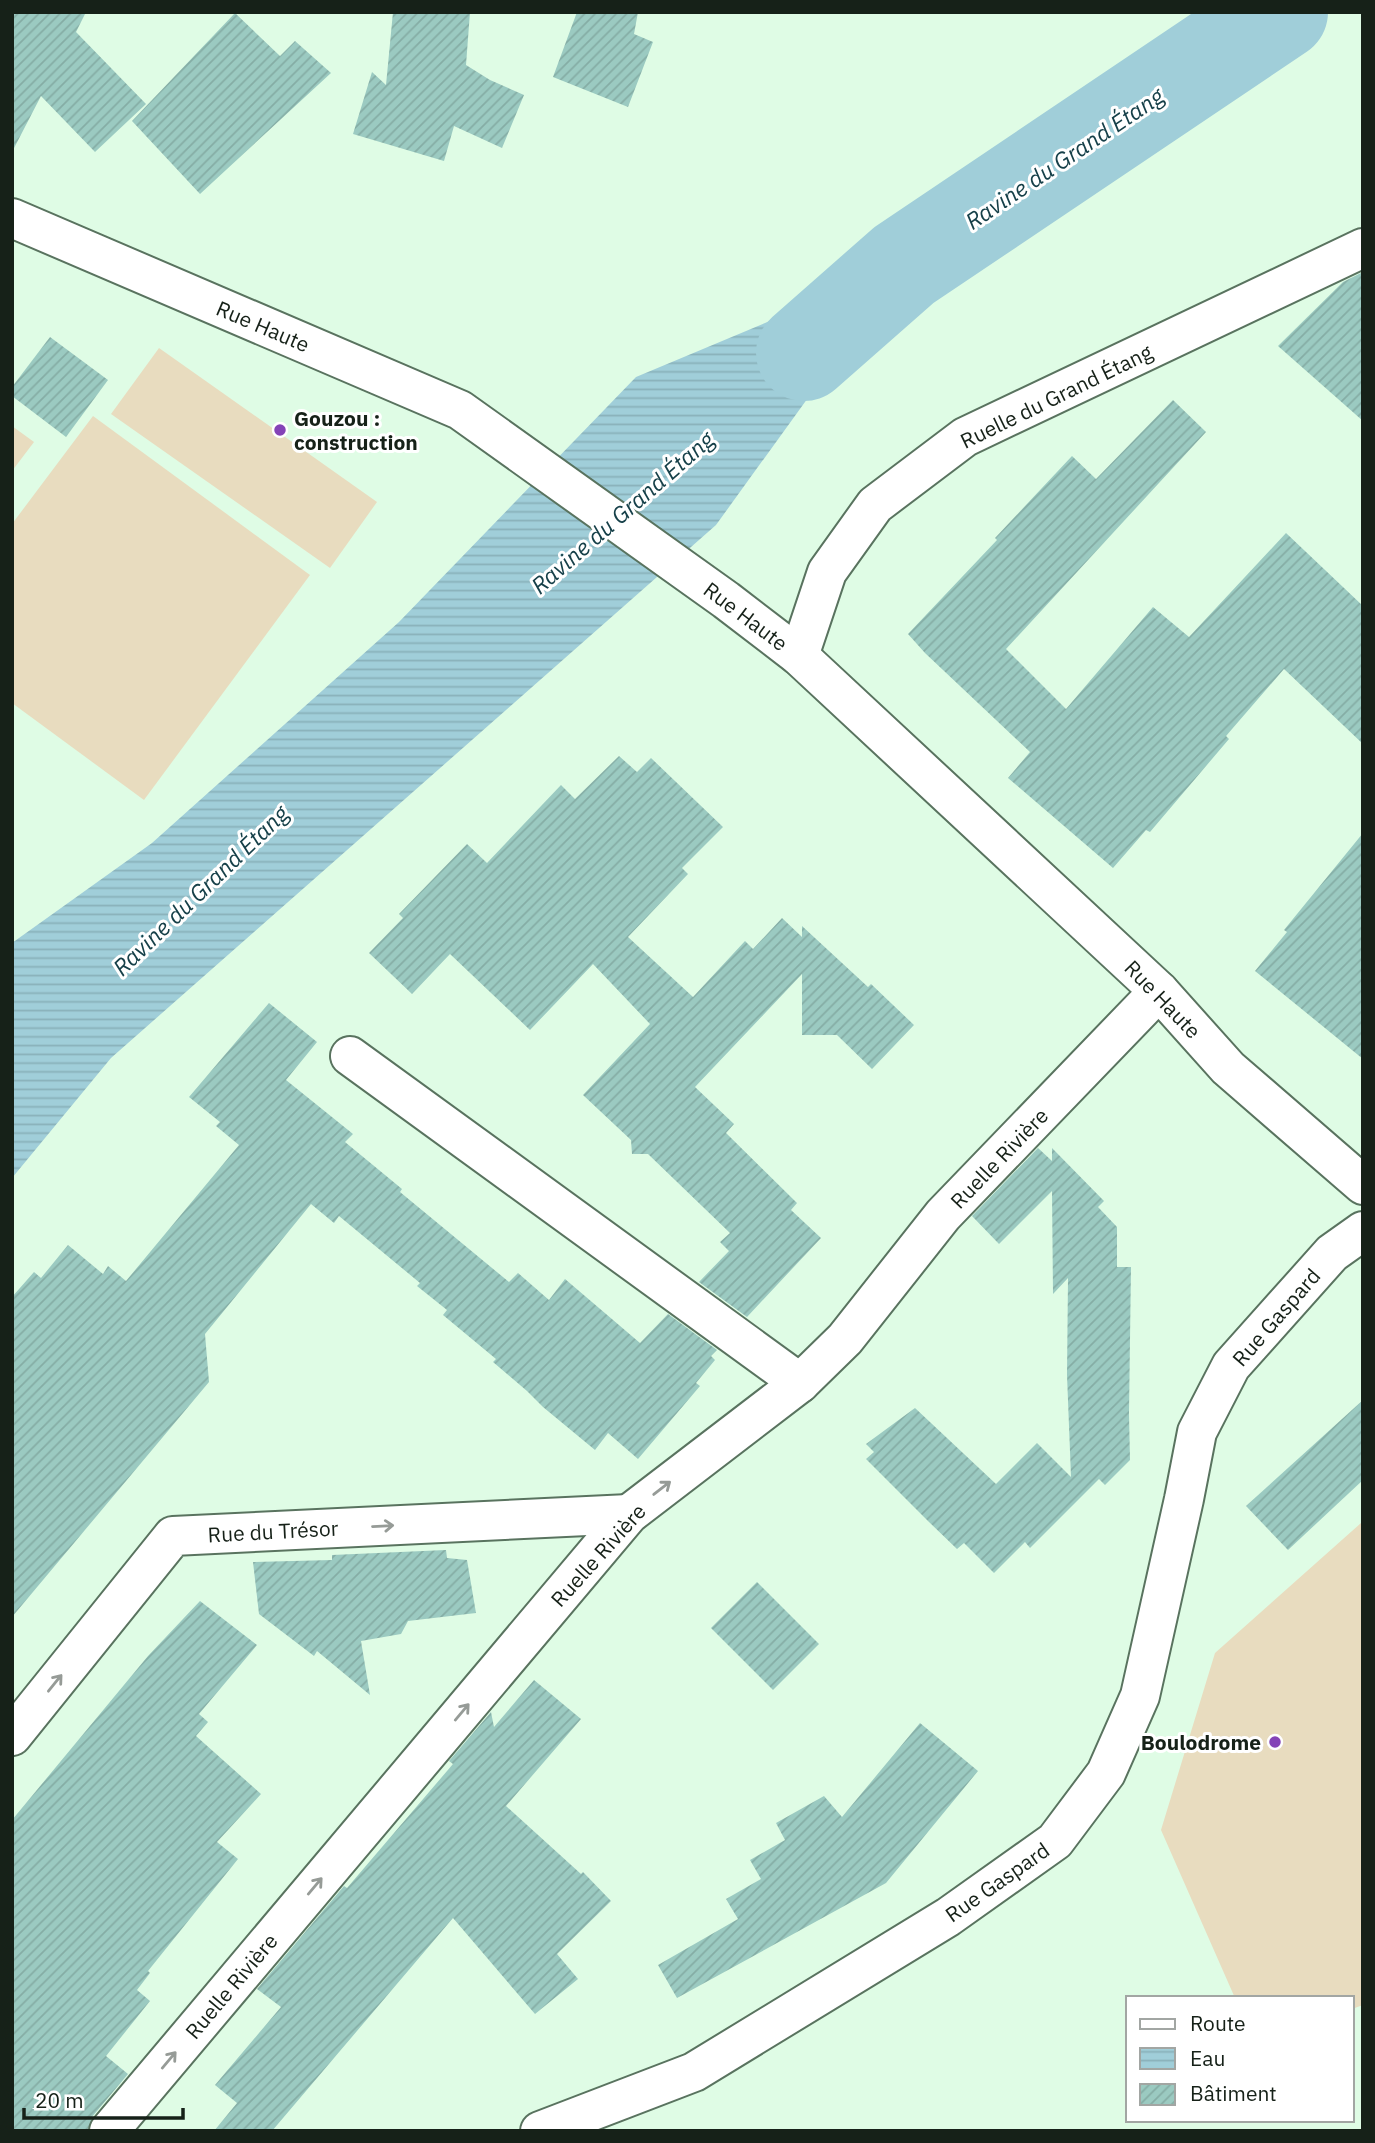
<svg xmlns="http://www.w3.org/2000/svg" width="1375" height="2143" viewBox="0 0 1375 2143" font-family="'IBM Plex Sans',sans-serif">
	<defs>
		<pattern id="water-rules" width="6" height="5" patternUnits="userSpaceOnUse" patternTransform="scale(1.75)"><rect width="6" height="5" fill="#a0ced9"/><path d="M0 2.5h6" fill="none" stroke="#89b1ba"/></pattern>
		<pattern id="building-hatch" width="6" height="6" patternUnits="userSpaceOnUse" patternTransform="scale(1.75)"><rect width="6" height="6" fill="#9bcac1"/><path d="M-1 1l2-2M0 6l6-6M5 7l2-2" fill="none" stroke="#85ada5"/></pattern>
	</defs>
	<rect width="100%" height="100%" fill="#dffce5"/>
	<g fill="#e8dcbf">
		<polygon points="159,348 377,502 330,568 111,414"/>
		<polygon points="93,416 310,575 144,800 12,703 12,524"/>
		<polygon points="12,426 34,442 12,471"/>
		<polygon points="1361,1523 1363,1526 1363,2005 1352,2009 1352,1998 1235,1998 1161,1830 1215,1653"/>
	</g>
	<polygon fill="url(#water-rules)" points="904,265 716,525 111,1058 12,1178 12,943 152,843 399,622 636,377"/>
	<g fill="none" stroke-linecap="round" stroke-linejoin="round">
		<polyline stroke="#a0ced9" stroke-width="96" points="804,353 904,265 1280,12"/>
	</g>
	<g fill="url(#building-hatch)">
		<polygon points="12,12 86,12 76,32 146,104 95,152 41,96 12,152"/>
		<polygon points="393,12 470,12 466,65 490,80 524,95 502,148 454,126 444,161 353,134 372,72 386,85"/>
		<polygon points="577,12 638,12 634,34 653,42 628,107 553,77"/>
		<polygon points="235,13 280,56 295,41 331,73 200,194 132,121"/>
		<polygon points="1363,272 1363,421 1278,346 1343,282"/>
		<polygon points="50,337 108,380 66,437 12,396 12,387"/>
		<polygon points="1173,400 1206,432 1006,649 1066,709 1153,607 1189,637 1286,533 1363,606 1363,744 1284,669 1226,736 1229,739 1150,832 1146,830 1113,868 1008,778 1030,752 925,653 908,634 997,540 995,538 1072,456 1096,479"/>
		<polygon points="619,756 637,772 651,758 723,827 682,868 688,874 628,937 693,997 745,941 753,949 782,918 802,937 802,926 868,987 871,984 914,1025 872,1069 837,1035 802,1035 802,974 695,1087 734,1124 726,1133 797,1203 791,1210 821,1238 747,1317 699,1282 729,1251 720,1242 730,1233 648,1154 632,1154 631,1140 583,1095 650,1024 593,964 530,1030 450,954 412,994 369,953 403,918 399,914 467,844 487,863 561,785 575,799"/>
		<polygon points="1363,833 1363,1059 1255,971 1287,932 1284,930"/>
		<polygon points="269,1003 317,1042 286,1080 353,1134 345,1142 402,1189 400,1192 509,1282 518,1273 549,1300 565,1279 640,1343 668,1314 717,1350 711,1356 715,1360 696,1383 700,1386 638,1459 608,1433 595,1450 543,1407 527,1391 493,1362 496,1359 443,1315 447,1310 417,1286 420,1283 339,1216 334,1223 311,1204 205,1334 209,1382 12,1617 12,1297 34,1272 41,1278 68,1245 103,1274 108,1266 126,1281 239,1145 216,1126 220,1122 189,1097"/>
		<polygon points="1038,1148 1052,1161 1052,1148 1104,1201 1098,1207 1117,1227 1117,1267 1131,1267 1129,1414 1130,1460 1105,1485 1099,1479 1030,1548 1025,1542 994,1573 964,1543 957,1549 929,1522 866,1459 874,1452 866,1444 915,1408 996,1484 1037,1443 1071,1477 1067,1375 1068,1278 1053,1294 1052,1191 999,1244 972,1216"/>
		<polygon points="1363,1400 1363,1480 1288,1550 1246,1506"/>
		<polygon points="446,1550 447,1558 467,1560 476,1613 408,1621 401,1634 361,1641 370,1695 317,1651 314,1656 259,1614 253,1562 332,1560 332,1555"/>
		<polygon points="757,1582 819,1644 773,1690 711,1628"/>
		<polygon points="200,1601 257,1645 199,1714 208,1722 196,1736 261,1794 217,1842 238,1859 148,1971 150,1973 137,1990 150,2001 106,2056 128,2074 92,2117 88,2130 12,2131 12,1820 148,1656"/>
		<polygon points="534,1680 581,1719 506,1806 581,1874 583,1872 611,1901 557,1954 578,1979 535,2014 453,1918 272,2131 214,2131 237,2103 215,2085 281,2007 257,1989 344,1886 347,1888 453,1764 449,1761 491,1712 494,1727"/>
		<polygon points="920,1723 978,1771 886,1883 677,1998 658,1965 738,1919 726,1899 761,1879 750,1860 785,1840 776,1823 824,1796 842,1817"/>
	</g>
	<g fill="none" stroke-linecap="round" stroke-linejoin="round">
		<g stroke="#59735f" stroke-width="42">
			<g id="minor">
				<polyline points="799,656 827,572 875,505 965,437 1363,248"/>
				<polyline points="350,1056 800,1383"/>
				<polyline points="12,1736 173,1536 629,1514"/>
				<polyline points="109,2131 629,1514 800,1383 845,1339 943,1215 1159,991"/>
				<polyline points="540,2131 694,2072 948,1917 1055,1841 1106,1773 1140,1696 1184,1499 1197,1432 1231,1366 1332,1253 1363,1231"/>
			</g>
		</g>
		<g stroke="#59735f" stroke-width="42">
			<polyline id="secondary" points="12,218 460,410 726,600 799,656 1159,991 1228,1068 1363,1185"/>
		</g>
		<use href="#minor" stroke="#fff" stroke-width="38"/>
		<use href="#secondary" stroke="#fff" stroke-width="38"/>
	</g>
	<defs><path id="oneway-shaft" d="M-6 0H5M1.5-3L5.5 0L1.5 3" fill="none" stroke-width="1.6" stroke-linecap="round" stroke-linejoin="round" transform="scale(1.75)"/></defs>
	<g stroke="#969b97">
		<use href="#oneway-shaft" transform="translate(662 1488) rotate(-38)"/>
		<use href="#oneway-shaft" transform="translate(383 1526) rotate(-3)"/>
		<use href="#oneway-shaft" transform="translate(55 1683) rotate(-51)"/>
		<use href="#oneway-shaft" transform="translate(462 1712) rotate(-50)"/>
		<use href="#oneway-shaft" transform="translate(315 1886) rotate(-50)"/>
		<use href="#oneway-shaft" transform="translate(169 2060) rotate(-50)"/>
	</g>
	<g fill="#8443b7" stroke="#fff" stroke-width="2.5">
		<circle cx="280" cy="430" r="7"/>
		<circle cx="1275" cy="1742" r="7"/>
	</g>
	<g text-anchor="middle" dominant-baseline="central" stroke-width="6" stroke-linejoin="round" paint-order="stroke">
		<g font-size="21" fill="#162118" stroke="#fff">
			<text transform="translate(263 326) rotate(23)">Rue Haute</text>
			<text transform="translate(1056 396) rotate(-26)">Ruelle du Grand Étang</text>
			<text transform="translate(746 616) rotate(37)">Rue Haute</text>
			<text transform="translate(1163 999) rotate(46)">Rue Haute</text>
			<text transform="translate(999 1158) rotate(-46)">Ruelle Rivière</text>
			<text transform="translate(1276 1317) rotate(-49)">Rue Gaspard</text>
			<text transform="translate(273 1531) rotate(-3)">Rue du Trésor</text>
			<text transform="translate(598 1555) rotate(-48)">Ruelle Rivière</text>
			<text transform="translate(997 1882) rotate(-35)">Rue Gaspard</text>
			<text transform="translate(231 1986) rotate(-50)">Ruelle Rivière</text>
		</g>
		<g font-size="21" font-weight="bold" fill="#162118" stroke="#fff" text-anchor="start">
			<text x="294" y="418">Gouzou :<tspan x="294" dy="24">construction</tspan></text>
			<text x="1261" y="1742" text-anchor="end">Boulodrome</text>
		</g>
		<g font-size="23" font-style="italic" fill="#164049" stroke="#fff">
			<text transform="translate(1064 158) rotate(-34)">Ravine du Grand Étang</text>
			<text transform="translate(622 512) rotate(-41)">Ravine du Grand Étang</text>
			<text transform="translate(200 890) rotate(-44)">Ravine du Grand Étang</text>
		</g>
	</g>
	<rect width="1375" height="2143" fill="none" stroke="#162118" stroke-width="28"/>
	<rect x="1126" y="1996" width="228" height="126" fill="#ffffff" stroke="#a2a6a3" stroke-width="2"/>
	<rect x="1140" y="2019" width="35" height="10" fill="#ffffff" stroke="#a2a6a3" stroke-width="2"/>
	<text x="1190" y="2031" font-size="21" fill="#162118">Route</text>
	<rect x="1140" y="2048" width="35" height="21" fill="url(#water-rules)" stroke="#a2a6a3" stroke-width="2"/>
	<text x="1190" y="2066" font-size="21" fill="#162118">Eau</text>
	<rect x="1140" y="2084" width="35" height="21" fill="url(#building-hatch)" stroke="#a2a6a3" stroke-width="2"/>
	<text x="1190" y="2101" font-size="21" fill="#162118">Bâtiment</text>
	<path d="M24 2108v10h159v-10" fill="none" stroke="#162118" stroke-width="3.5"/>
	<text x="35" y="2108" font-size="21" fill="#162118" stroke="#ffffff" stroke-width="5" paint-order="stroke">20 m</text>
</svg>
